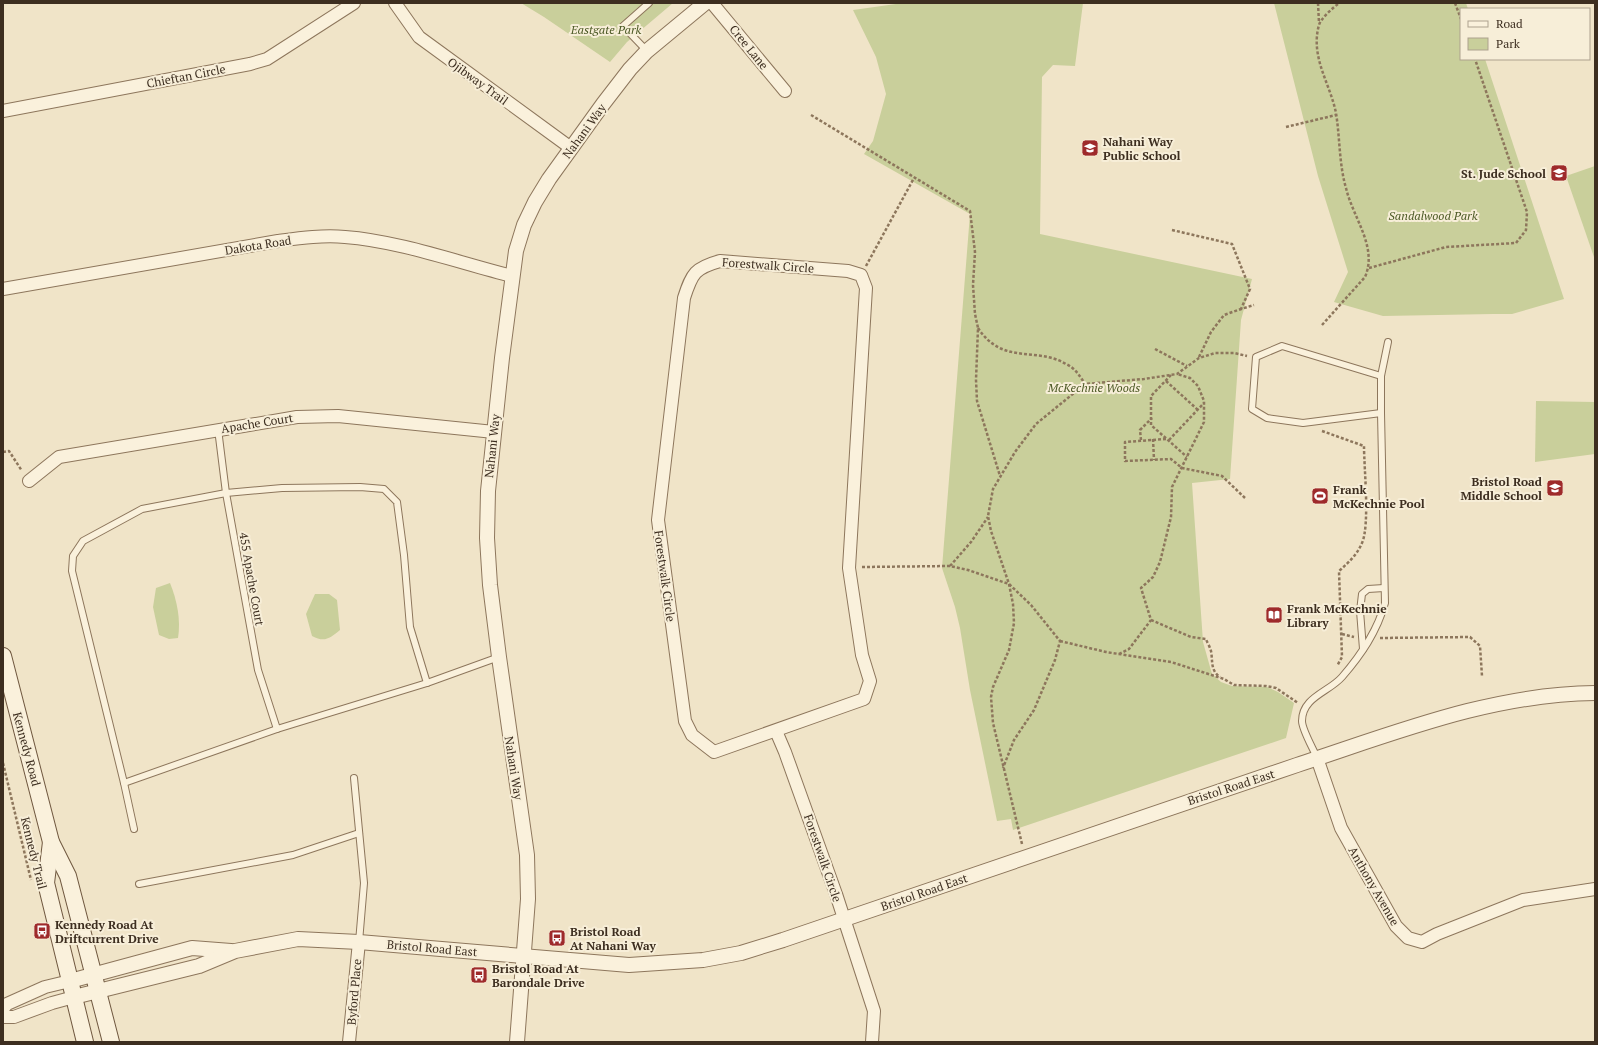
<svg xmlns="http://www.w3.org/2000/svg" width="1598" height="1045" viewBox="0 0 1598 1045" font-family="'PT Serif',serif">
	<rect width="100%" height="100%" fill="#f0e4c8"/>
	<g fill="#c9cf9b">
		<polygon points="521,3 673,3 627,42 610,62 544,17"/>
		<polygon points="903,3 1083,3 1075,66 1053,65 1042,77 1040,234 1252,279 1241,320 1230,479 1192,483 1203,642 1212,674 1221,682 1232,686 1267,687 1278,692 1294,703 1286,738 1013,830 1011,819 997,821 970,690 960,628 955,607 942,568 970,214 864,154 873,141 886,94 876,57 853,10"/>
		<polygon points="1274,3 1466,3 1468,9 1461,9 1461,59 1485,59 1564,299 1512,314 1493,314 1383,316 1334,302 1348,272 1318,176"/>
		<polygon points="1595,166 1595,260 1566,176"/>
		<polygon points="1536,401 1595,402 1595,454 1535,462"/>
		<path d="M170 583C177 600 181 620 178 638L169 639 159 635 153 607 156 588Z"/>
		<path d="M315 594H329L337 600 340 630C330 638 325 643 312 636L306 614Z"/>
	</g>
	<g fill="none" stroke-linecap="round" stroke-linejoin="round">
		<g stroke="#8d765c" stroke-width="8">
			<g id="service">
				<polyline points="647,51 623,26 649,3"/>
				<polyline points="1381,413 1303,423 1267,418 1252,409 1256,357 1282,346 1381,376"/>
				<polyline points="218,429 226,493 258,670 277,729"/>
				<polyline points="1363,649 1360,611 1362,594 1368,589 1384,588"/>
				<path d="M1317 758C1314 750 1302 730 1302 721 1302 697 1329 692 1342 677 1361 655 1377 632 1385 603L1381 413V376L1388 342"/>
				<polyline points="354,778 364,883 359,942"/>
				<polyline points="124,783 277,729 427,683 499,657"/>
				<polyline points="134,829 124,783 72,571 73,556 83,541 142,509 226,493 282,488 360,487 384,489 397,502 404,555 410,627 427,683"/>
				<polyline points="139,884 293,855 359,833"/>
			</g>
		</g>
		<g stroke="#8d765c" stroke-width="14">
			<g id="minor">
				<polyline points="395,3 419,37 571,148"/>
				<polyline points="712,3 785,91"/>
				<polyline points="3,111 250,64 267,59 354,3"/>
				<path d="M720 261 848 271 861 275 866 288 849 568 862 655 870 681 864 699 714 752 692 735 685 721 658 520 684 298C692 273 695 268 720 261Z"/>
				<path d="M3 289 278 241C301 238 323 235 345 237 399 241 460 263 512 276"/>
				<polyline points="29,481 59,457 297,417 338,416 494,432"/>
				<polyline points="776,731 785,752 836,894 874,1011 872,1042"/>
				<polyline points="1317,758 1341,828 1396,926 1408,938 1422,942 1437,934 1523,900 1595,889"/>
				<polyline points="3,1009 7,1004 45,987 70,981"/>
				<polyline points="3,1017 14,1017 52,1003 74,997"/>
				<polyline points="349,1042 359,942"/>
			</g>
		</g>
		<g stroke="#8d765c" stroke-width="16">
			<g id="tertiary">
				<polyline points="70,981 192,948 231,951"/>
				<path d="M74 997 199 966 235 951 298 939 359 942 629 965 703 960 741 953 783 940C954 881 1125 822 1297 765 1395 733 1491 694 1595 693"/>
				<polyline points="517,1042 528,899 527,855 499,657 490,585 487,538 488,491 502,358 516,251 524,225 535,202 549,179 603,104 630,69 647,51 705,3"/>
			</g>
		</g>
		<g stroke="#6f573f" stroke-width="18">
			<g id="secondary">
				<polyline points="3,656 51,842 68,876 111,1042"/>
				<polyline points="51,842 46,883 85,1042"/>
			</g>
		</g>
		<g stroke="#8d765c" stroke-width="2.5" stroke-dasharray="3 2" stroke-linecap="butt">
			<polyline points="1318,3 1319,23"/>
			<polyline points="1455,3 1461,19"/>
			<polyline points="811,115 970,211 975,252 973,285 975,314 978,328 976,380 977,401 1000,476"/>
			<polyline points="1286,127 1336,115"/>
			<polyline points="1172,230 1232,244 1250,289 1241,309 1254,305"/>
			<polyline points="866,266 914,178"/>
			<polyline points="1369,268 1446,247 1516,243 1526,230 1527,212 1475,59"/>
			<path d="M1322 325 1365 277C1378 247 1353 218 1346 188 1339 164 1340 138 1336 113 1330 83 1310 57 1319 25 1321 18 1333 8 1339 3"/>
			<path d="M978 328C1003 366 1036 346 1066 364 1075 368 1080 376 1085 384"/>
			<polyline points="1155,349 1187,366"/>
			<polyline points="1199,357 1211,332 1224,315 1241,309"/>
			<polyline points="1171,375 1151,396 1151,425 1187,457"/>
			<polyline points="1166,381 1198,410"/>
			<path d="M1322 431 1364 446C1364 468 1370 525 1362 543 1357 555 1348 563 1339 571L1342 657 1337 666"/>
			<polyline points="1153,439 1154,460"/>
			<polyline points="1166,439 1125,442 1125,461 1171,459 1182,468 1222,476 1245,498"/>
			<polyline points="1141,440 1140,430 1152,418"/>
			<polyline points="1169,440 1204,403"/>
			<polyline points="3,452 9,451 22,471"/>
			<polyline points="950,566 971,542 988,517"/>
			<polyline points="862,567 950,566 968,570 1009,584 1031,605 1060,641 1055,660 1034,710 1014,740 1003,768"/>
			<path d="M1151 620 1191 637 1206 639C1207 642 1210 647 1211 651 1213 661 1210 670 1220 677"/>
			<polyline points="1342,634 1354,637"/>
			<polyline points="1380,638 1470,637 1480,646 1482,676"/>
			<polyline points="1060,641 1106,652 1171,662 1224,679 1234,685 1266,686 1276,688 1298,703"/>
			<polyline points="1119,654 1129,649 1151,620 1141,588 1153,577 1160,562 1171,517 1172,487 1204,422 1204,401 1198,386 1190,378 1177,374"/>
			<polyline points="3,763 31,880"/>
			<polyline points="1022,844 993,723 991,697 993,687 1009,650 1014,623 1013,604 1009,584 991,531 988,516 993,489 1015,452 1036,424 1085,384 1144,379 1177,374 1199,358 1215,353 1234,353 1247,356"/>
		</g>
		<use href="#service" stroke="#faf1dc" stroke-width="6"/>
		<use href="#minor" stroke="#faf1dc" stroke-width="12"/>
		<use href="#tertiary" stroke="#faf1dc" stroke-width="14"/>
		<use href="#secondary" stroke="#faf1dc" stroke-width="16"/>
	</g>
	<defs>
		<g id="school-square" transform="scale(0.9)"><rect x="-9" y="-9" width="18" height="18" rx="4" fill="#9e2a2b" stroke="#f7eed8"/><path d="M0-5L7-2L0 1L-7-2ZM-4 1L0 2.5L4 1V4Q0 6-4 4Z" fill="#fff"/></g>
		<g id="stadium-square" transform="scale(0.9)"><rect x="-9" y="-9" width="18" height="18" rx="4" fill="#9e2a2b" stroke="#f7eed8"/><path d="M0-5a6.5 5 0 1 0 0 10a6.5 5 0 1 0 0-10ZM-3.5-1.8h7v3.6h-7Z" fill="#fff"/></g>
		<g id="library-square" transform="scale(0.9)"><rect x="-9" y="-9" width="18" height="18" rx="4" fill="#9e2a2b" stroke="#f7eed8"/><path d="M-6-4Q-3-5.5-.7-3.5V5Q-3 3-6 4ZM6-4Q3-5.5 .7-3.5V5Q3 3 6 4Z" fill="#fff"/></g>
		<g id="bus-square" transform="scale(0.9)"><rect x="-9" y="-9" width="18" height="18" rx="4" fill="#9e2a2b" stroke="#f7eed8"/><path d="M-5-6H5V4H4V6H2V4H-2V6H-4V4H-5ZM-3.5-4V0h7V-4ZM-3.5 1.2v1.5H-2V1.2ZM2 1.2v1.5H3.5V1.2Z" fill="#fff"/></g>
	</defs>
	<g fill-rule="evenodd">
		<use href="#school-square" x="1090" y="148"/>
		<use href="#school-square" x="1559" y="173"/>
		<use href="#school-square" x="1555" y="488"/>
		<use href="#stadium-square" x="1320" y="496"/>
		<use href="#library-square" x="1274" y="615"/>
		<use href="#bus-square" x="42" y="931"/>
		<use href="#bus-square" x="557" y="938"/>
		<use href="#bus-square" x="479" y="975"/>
	</g>
	<g text-anchor="middle" dominant-baseline="central" stroke-width="4" stroke-linejoin="round" paint-order="stroke">
		<g font-size="12" font-style="italic" fill="#4d5a26" stroke="#f7eed8">
			<text x="606" y="29">Eastgate Park</text>
			<text x="1433" y="215">Sandalwood Park</text>
			<text x="1094" y="387">McKechnie Woods</text>
		</g>
		<g font-size="12" fill="#3d2e20" stroke="#f7eed8">
			<text transform="translate(749 47) rotate(51)">Cree Lane</text>
			<text transform="translate(186 76) rotate(-11)">Chieftan Circle</text>
			<text transform="translate(478 81) rotate(36)">Ojibway Trail</text>
			<text transform="translate(584 131) rotate(-54)">Nahani Way</text>
			<text transform="translate(258 245) rotate(-9)">Dakota Road</text>
			<text transform="translate(768 265) rotate(4)">Forestwalk Circle</text>
			<text transform="translate(257 423) rotate(-9)">Apache Court</text>
			<text transform="translate(492 446) rotate(-84)">Nahani Way</text>
			<text transform="translate(665 576) rotate(82)">Forestwalk Circle</text>
			<text transform="translate(252 579) rotate(80)">455 Apache Court</text>
			<text transform="translate(27 749) rotate(75)">Kennedy Road</text>
			<text transform="translate(514 768) rotate(81)">Nahani Way</text>
			<text transform="translate(1231 787) rotate(-18)">Bristol Road East</text>
			<text transform="translate(34 853) rotate(76)">Kennedy Trail</text>
			<text transform="translate(823 858) rotate(71)">Forestwalk Circle</text>
			<text transform="translate(1374 886) rotate(60)">Anthony Avenue</text>
			<text transform="translate(924 892) rotate(-19)">Bristol Road East</text>
			<text transform="translate(432 948) rotate(5)">Bristol Road East</text>
			<text transform="translate(354 992) rotate(-85)">Byford Place</text>
		</g>
		<g font-size="12" font-weight="bold" fill="#3d2e20" stroke="#f7eed8" text-anchor="start">
			<text x="1103" y="141">Nahani Way<tspan x="1103" dy="14">Public School</tspan></text>
			<text x="1546" y="173" text-anchor="end">St. Jude School</text>
			<text x="1542" y="481" text-anchor="end">Bristol Road<tspan x="1542" dy="14">Middle School</tspan></text>
			<text x="1333" y="489">Frank<tspan x="1333" dy="14">McKechnie Pool</tspan></text>
			<text x="1287" y="608">Frank McKechnie<tspan x="1287" dy="14">Library</tspan></text>
			<text x="55" y="924">Kennedy Road At<tspan x="55" dy="14">Driftcurrent Drive</tspan></text>
			<text x="570" y="931">Bristol Road<tspan x="570" dy="14">At Nahani Way</tspan></text>
			<text x="492" y="968">Bristol Road At<tspan x="492" dy="14">Barondale Drive</tspan></text>
		</g>
	</g>
	<rect width="1598" height="1045" fill="none" stroke="#3d2e20" stroke-width="8"/>
	<rect x="1460" y="8" width="130" height="52" fill="#f7eed8" stroke="#ada18e"/>
	<rect x="1468" y="21" width="20" height="6" fill="#faf1dc" stroke="#ada18e"/>
	<text x="1496" y="28" font-size="12" fill="#3d2e20">Road</text>
	<rect x="1468" y="38" width="20" height="12" fill="#c9cf9b" stroke="#ada18e"/>
	<text x="1496" y="48" font-size="12" fill="#3d2e20">Park</text>
</svg>
